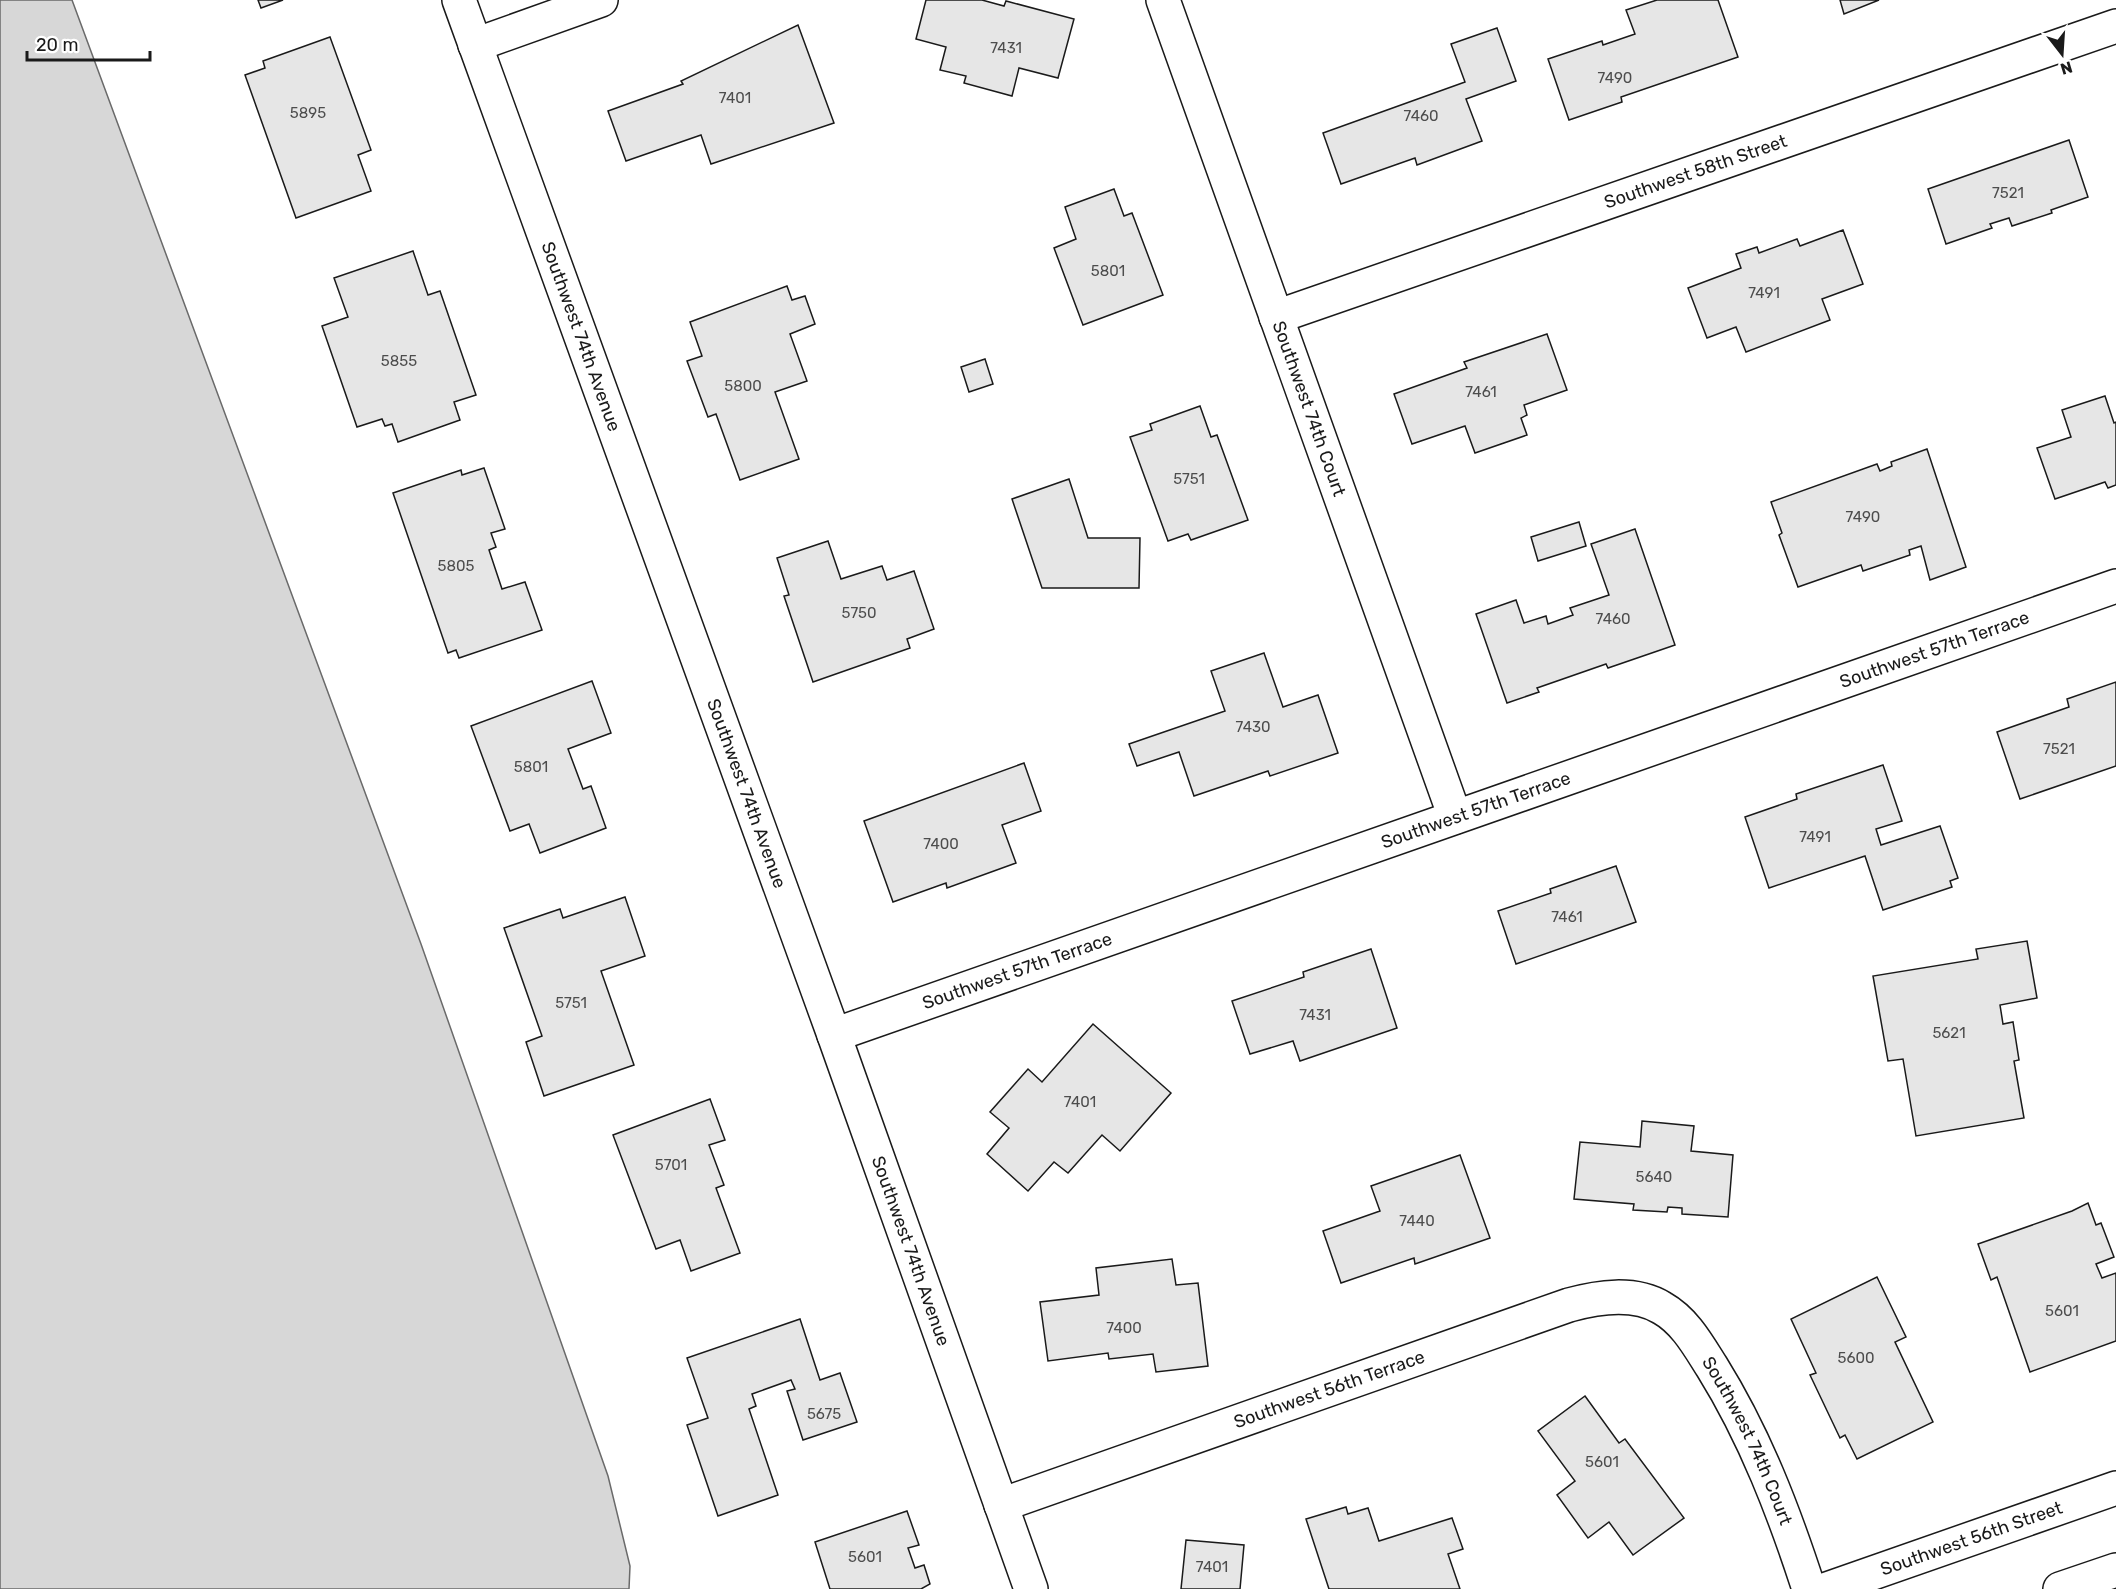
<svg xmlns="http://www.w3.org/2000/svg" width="2116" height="1589" viewBox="0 0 2116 1589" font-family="Rubik,sans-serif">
	<rect width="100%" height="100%" fill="#fff"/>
	<polygon fill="#d7d7d7" stroke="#6a6a6a" stroke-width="1.5" points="0,0 72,0 421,944 608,1476 630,1566 629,1589 0,1589"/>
	<g fill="#e6e6e6" stroke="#1a1a1a" stroke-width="1.5">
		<polygon points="258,0 283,0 261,8"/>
		<polygon points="926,0 982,0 1004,6 1006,1 1074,19 1058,78 1019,68 1012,96 964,83 966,76 940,70 946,47 916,39"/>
		<polygon points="1657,0 1718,0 1738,57 1621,97 1622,102 1569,120 1548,59 1602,41 1603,45 1635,34 1626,10"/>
		<polygon points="1840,0 1879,0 1844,14"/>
		<polygon points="798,25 834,123 711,164 701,135 626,161 608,111 683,84 681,81"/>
		<polygon points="1497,28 1516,81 1466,99 1482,141 1417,165 1415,158 1341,184 1323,133 1465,82 1451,44"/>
		<polygon points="330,37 371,150 358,155 371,191 296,218 245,75 265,68 263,61"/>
		<polygon points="2069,140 2088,197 2051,210 2052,213 2012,226 2009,218 1990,224 1992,228 1946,244 1928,189"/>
		<polygon points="1114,189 1124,216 1132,213 1163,295 1083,325 1054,248 1076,239 1065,207"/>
		<polygon points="1843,230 1863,284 1822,299 1830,320 1746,352 1736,327 1707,338 1688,288 1741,268 1736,254 1757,247 1759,253 1797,239 1800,246"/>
		<polygon points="413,251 428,295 440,291 476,395 454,402 460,420 398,442 392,424 385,426 382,419 357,427 322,326 348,317 334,278"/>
		<polygon points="787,286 792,300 805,296 815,324 790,334 807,381 775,392 799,459 740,480 716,414 708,417 687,361 702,356 690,322"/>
		<polygon points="1547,334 1567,390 1524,405 1527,415 1521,418 1527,435 1475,453 1465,426 1412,444 1394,394 1467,368 1464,362"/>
		<polygon points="985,359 993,384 969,392 961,367"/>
		<polygon points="2105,396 2114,423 2116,422 2116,485 2108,488 2105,482 2055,499 2037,448 2071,437 2062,410"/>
		<polygon points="1200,406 1211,437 1217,435 1248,520 1191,540 1188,534 1168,541 1130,437 1152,430 1150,424"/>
		<polygon points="1927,449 1966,567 1930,580 1921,546 1909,550 1910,555 1863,571 1861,565 1798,587 1779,535 1782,533 1771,502 1877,464 1880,471 1892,466 1891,462"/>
		<polygon points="484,468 505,529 491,533 496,547 489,550 502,589 525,582 542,630 459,658 456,650 448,653 393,493 461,470 462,475"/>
		<polygon points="1069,479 1088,538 1140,538 1139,588 1042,588 1012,499"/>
		<polygon points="1579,522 1586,546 1538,561 1531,537"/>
		<polygon points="1635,529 1675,645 1608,668 1606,664 1537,688 1539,692 1507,703 1476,614 1516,600 1524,623 1546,616 1548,624 1573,615 1570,608 1609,595 1591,544"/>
		<polygon points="828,541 841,579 882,566 887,580 914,571 934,629 907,639 910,648 813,682 784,596 789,595 777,558"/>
		<polygon points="1264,653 1283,707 1318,695 1338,753 1270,776 1268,771 1194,796 1179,752 1137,766 1129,744 1225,711 1211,671"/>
		<polygon points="592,681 611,733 568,749 583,789 591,786 606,828 540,853 529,824 510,831 471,726"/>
		<polygon points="2116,682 2116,766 2020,799 1997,732 2069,707 2067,699"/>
		<polygon points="1024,763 1041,811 1002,825 1016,863 947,888 946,883 893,902 864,821"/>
		<polygon points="1883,765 1902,821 1876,829 1881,845 1940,826 1958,878 1950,881 1952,887 1883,910 1865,856 1769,888 1745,817 1797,799 1796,794"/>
		<polygon points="1616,866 1636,922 1516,964 1498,911 1551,893 1550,889"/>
		<polygon points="625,897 645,956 601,971 634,1065 544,1096 526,1042 542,1036 504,928 560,909 563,918"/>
		<polygon points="2027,941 2037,998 2000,1005 2003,1024 2013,1022 2019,1060 2014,1061 2024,1118 1916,1136 1903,1059 1888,1061 1873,976 1978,959 1976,949"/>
		<polygon points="1371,949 1397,1028 1300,1061 1293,1041 1250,1054 1232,1001 1304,977 1303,972"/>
		<polygon points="1093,1024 1171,1093 1120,1151 1102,1135 1068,1173 1054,1162 1028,1191 987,1154 1009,1128 990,1112 1028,1069 1042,1082"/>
		<polygon points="710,1099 725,1140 709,1145 724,1185 716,1188 740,1253 691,1271 680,1240 656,1249 613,1135"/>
		<polygon points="1642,1121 1694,1126 1691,1151 1733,1155 1728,1217 1682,1214 1682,1208 1668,1207 1667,1212 1633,1210 1634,1204 1574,1199 1580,1142 1640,1147"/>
		<polygon points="1460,1155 1490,1238 1415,1264 1414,1258 1341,1283 1323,1231 1380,1211 1371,1186"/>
		<polygon points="2088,1203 2096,1225 2101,1223 2114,1257 2096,1264 2102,1278 2116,1273 2116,1341 2030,1372 1997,1277 1991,1280 1978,1244 2072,1211"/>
		<polygon points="1172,1259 1176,1285 1198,1283 1208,1366 1156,1372 1153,1354 1109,1359 1108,1353 1048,1361 1040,1302 1099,1295 1096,1268"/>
		<polygon points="1877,1277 1906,1337 1895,1342 1933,1422 1857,1459 1845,1435 1840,1438 1810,1375 1816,1373 1791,1319"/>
		<polygon points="800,1319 820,1380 840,1373 857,1422 803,1440 787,1391 795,1389 791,1380 752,1394 756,1406 749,1409 778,1495 718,1516 687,1425 708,1418 687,1358"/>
		<polygon points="1585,1396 1619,1443 1625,1439 1684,1518 1633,1555 1609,1522 1588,1538 1557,1495 1575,1481 1538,1431"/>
		<polygon points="1346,1507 1348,1514 1368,1508 1379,1541 1452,1518 1463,1549 1448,1554 1460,1589 1329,1589 1306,1519"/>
		<polygon points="907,1511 919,1545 908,1548 915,1568 924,1565 930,1584 921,1589 830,1589 815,1542"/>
		<polygon points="1186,1540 1244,1545 1240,1589 1181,1589"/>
	</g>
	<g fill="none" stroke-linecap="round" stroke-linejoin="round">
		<g stroke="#1a1a1a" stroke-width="36">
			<g id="minor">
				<path id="s1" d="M459 0 834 1035 1031 1589"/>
				<path id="s2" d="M1163 0 1455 817"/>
				<polyline points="475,45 601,0"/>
				<path id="s3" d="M1276 317 2116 26"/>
				<path id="s4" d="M834 1035 2116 586"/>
				<path id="s5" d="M1001 1505 1569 1305C1598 1297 1634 1291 1662 1308 1685 1321 1698 1345 1712 1367 1755 1436 1784 1512 1809 1589"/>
			</g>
		</g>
		<g stroke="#1a1a1a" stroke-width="36">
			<g id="major">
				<path id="s6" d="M1827 1589 2116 1488"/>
				<polyline points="2060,1589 2116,1570"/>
			</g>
		</g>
		<use href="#minor" stroke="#fff" stroke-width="33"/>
		<use href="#major" stroke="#fff" stroke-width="33"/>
	</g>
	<g text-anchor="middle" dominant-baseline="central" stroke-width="4.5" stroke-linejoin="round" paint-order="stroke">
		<g font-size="15" fill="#4d4d4d">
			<text x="1006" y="48">7431</text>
			<text x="1615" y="78">7490</text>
			<text x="735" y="98">7401</text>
			<text x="308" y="113">5895</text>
			<text x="1421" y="116">7460</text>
			<text x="2008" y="193">7521</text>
			<text x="1108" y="271">5801</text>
			<text x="1764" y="293">7491</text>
			<text x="399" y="361">5855</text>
			<text x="743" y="386">5800</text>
			<text x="1481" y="392">7461</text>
			<text x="1189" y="479">5751</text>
			<text x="1863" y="517">7490</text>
			<text x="456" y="566">5805</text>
			<text x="859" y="613">5750</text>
			<text x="1613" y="619">7460</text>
			<text x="1253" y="727">7430</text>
			<text x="2059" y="749">7521</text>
			<text x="531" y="767">5801</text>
			<text x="1815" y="837">7491</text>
			<text x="941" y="844">7400</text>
			<text x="1567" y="917">7461</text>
			<text x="571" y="1003">5751</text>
			<text x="1315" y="1015">7431</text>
			<text x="1949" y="1033">5621</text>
			<text x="1080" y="1102">7401</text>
			<text x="671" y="1165">5701</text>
			<text x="1654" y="1177">5640</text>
			<text x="1417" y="1221">7440</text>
			<text x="2062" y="1311">5601</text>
			<text x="1124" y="1328">7400</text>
			<text x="1856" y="1358">5600</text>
			<text x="824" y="1414">5675</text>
			<text x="1602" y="1462">5601</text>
			<text x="865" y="1557">5601</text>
			<text x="1212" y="1567">7401</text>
		</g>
		<g font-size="18" fill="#1a1a1a" stroke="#fff">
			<text stroke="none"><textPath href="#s3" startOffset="444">Southwest 58th Street</textPath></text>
			<text stroke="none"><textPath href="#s1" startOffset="358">Southwest 74th Avenue</textPath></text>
			<text stroke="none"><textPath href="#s2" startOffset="434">Southwest 74th Court</textPath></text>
			<text stroke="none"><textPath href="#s4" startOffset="1166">Southwest 57th Terrace</textPath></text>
			<text stroke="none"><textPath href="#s1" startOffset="844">Southwest 74th Avenue</textPath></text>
			<text stroke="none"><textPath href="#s4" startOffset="680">Southwest 57th Terrace</textPath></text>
			<text stroke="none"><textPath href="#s4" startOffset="194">Southwest 57th Terrace</textPath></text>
			<text stroke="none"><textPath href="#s1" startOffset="1330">Southwest 74th Avenue</textPath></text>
			<text stroke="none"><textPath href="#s5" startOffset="348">Southwest 56th Terrace</textPath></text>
			<text stroke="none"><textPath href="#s5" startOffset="858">Southwest 74th Court</textPath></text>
			<text stroke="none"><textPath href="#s6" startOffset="153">Southwest 56th Street</textPath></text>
		</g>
	</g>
	<g transform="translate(2062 54) rotate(163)" stroke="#ffffff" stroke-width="4.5" paint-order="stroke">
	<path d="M0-4.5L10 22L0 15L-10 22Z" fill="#1a1a1a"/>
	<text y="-9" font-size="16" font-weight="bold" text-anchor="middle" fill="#1a1a1a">N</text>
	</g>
	<path d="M27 51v9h123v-9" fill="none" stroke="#1a1a1a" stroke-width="3"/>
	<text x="36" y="51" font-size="18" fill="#1a1a1a" stroke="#ffffff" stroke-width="4.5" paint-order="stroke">20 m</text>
</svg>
